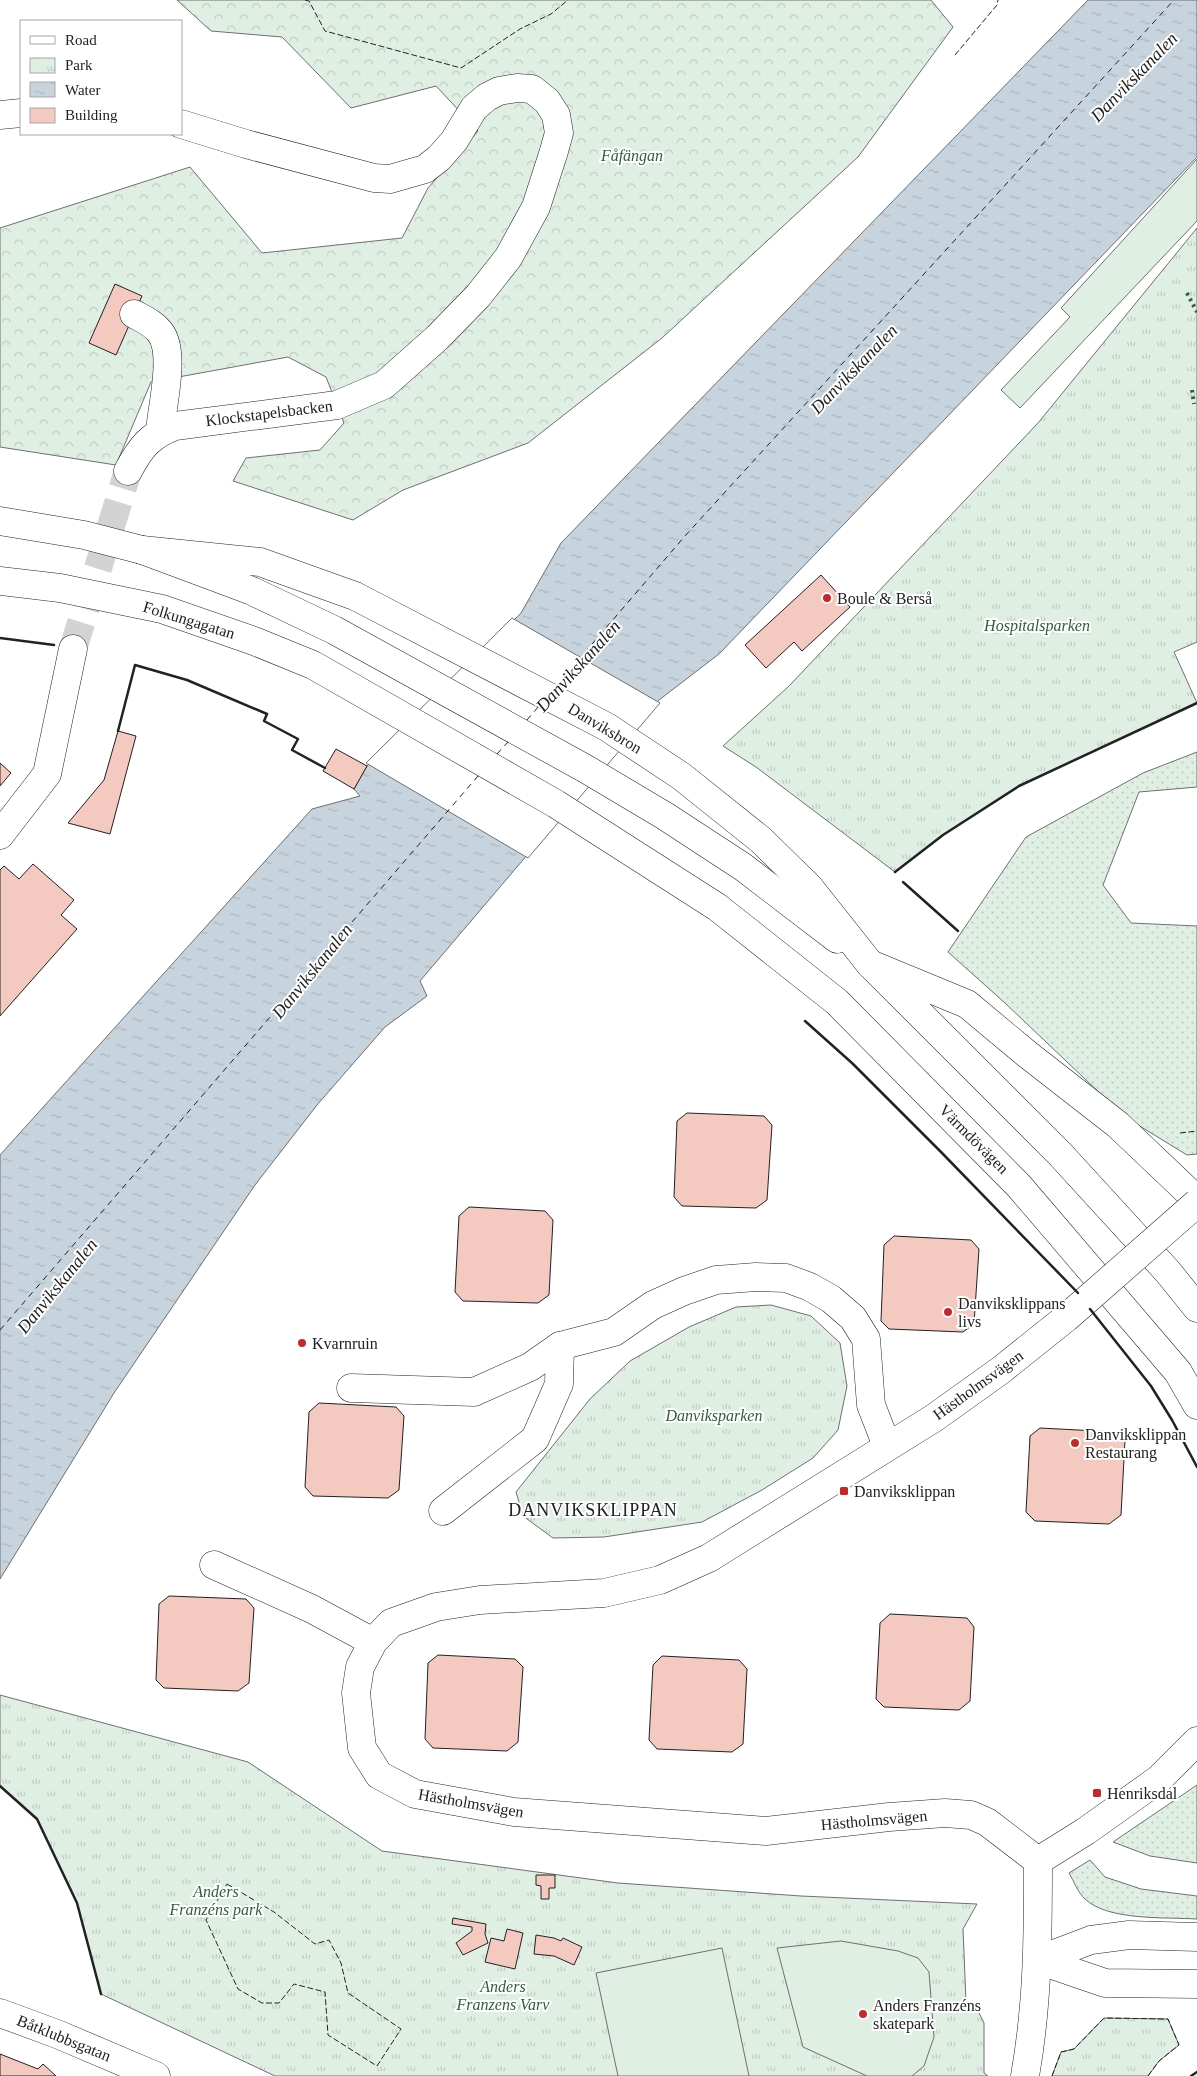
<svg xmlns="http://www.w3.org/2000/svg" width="1197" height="2076" viewBox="0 0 1197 2076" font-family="'Times New Roman',serif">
	<defs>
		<pattern id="grass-dots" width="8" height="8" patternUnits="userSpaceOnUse" patternTransform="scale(1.25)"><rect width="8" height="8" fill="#e0efe3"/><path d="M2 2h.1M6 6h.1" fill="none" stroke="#c0cdc2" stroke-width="1.8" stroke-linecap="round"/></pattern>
		<pattern id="forest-crowns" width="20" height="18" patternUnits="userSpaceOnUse" patternTransform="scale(1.25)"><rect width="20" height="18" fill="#e0efe3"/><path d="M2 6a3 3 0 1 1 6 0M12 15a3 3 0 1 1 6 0" fill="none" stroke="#c0cdc2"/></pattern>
		<pattern id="park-tufts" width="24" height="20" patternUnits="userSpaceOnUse" patternTransform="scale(1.25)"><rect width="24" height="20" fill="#e0efe3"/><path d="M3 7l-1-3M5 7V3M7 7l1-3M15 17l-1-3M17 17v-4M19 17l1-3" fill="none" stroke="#c0cdc2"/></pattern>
		<pattern id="water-ripples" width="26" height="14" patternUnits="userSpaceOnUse" patternTransform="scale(1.25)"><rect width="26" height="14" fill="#c7d3dd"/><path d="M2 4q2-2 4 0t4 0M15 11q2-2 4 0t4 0" fill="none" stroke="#abb5bd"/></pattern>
	</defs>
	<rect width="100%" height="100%" fill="#fff"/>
	<g fill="url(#grass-dots)" stroke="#6f6f6f">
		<polygon points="1197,752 1197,787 1139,792 1103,885 1131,923 1197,926 1197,1154 1187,1155 1125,1117 1005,1003 948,952 1026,837 1143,773"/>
		<polygon points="1197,1785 1197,1863 1150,1856 1113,1842"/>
		<path d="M1090 1860 1105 1877 1141 1889 1197 1896V1919C1166 1917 1108 1921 1085 1899 1078 1893 1074 1881 1069 1873Z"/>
	</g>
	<polygon fill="url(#forest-crowns)" stroke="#6f6f6f" points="177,0 931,0 953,27 858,157 662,338 528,443 403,490 353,520 233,481 246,458 320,450 344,423 326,377 288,357 151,382 116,465 0,447 0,228 190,167 262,253 402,238 428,188 478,131 436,86 351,108 282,37 211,31"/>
	<g fill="url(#park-tufts)" stroke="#6f6f6f">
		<polygon points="1197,228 1197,642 1174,652 1197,703 1019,786 943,835 895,872 756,767 723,746 789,686 1038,423"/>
		<polygon points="771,1305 811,1316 840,1343 847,1386 838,1430 813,1458 762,1490 702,1522 604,1537 553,1538 523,1516 516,1492 590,1399 630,1361 689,1327 736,1307"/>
		<polygon points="0,1695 248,1762 382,1851 618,1883 801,1896 977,1904 963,1929 966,2002 975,2005 984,2023 984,2073 988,2076 275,2076 101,1994 77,1903 37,1819 0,1786"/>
		<polygon points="1104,2018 1168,2019 1179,2045 1159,2061 1148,2076 1052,2076 1061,2052 1074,2049"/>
	</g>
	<g fill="#e0efe3" stroke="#6f6f6f">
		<polygon points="1197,159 1197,221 1020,408 1001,390 1070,317 1061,308"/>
		<polygon points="841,1941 898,1951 918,1958 929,1972 934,2037 924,2066 912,2076 867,2076 803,2047 777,1948"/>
		<polygon points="722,1948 749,2076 618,2076 596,1973"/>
	</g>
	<polygon fill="url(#water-ripples)" stroke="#6f6f6f" points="1088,0 1197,0 1197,157 719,654 659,700 420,981 427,996 385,1027 317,1105 255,1185 114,1393 0,1579 0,1155 312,809 360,796 354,789 367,766 521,613 561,543"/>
	<polygon fill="#fff" stroke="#6f6f6f" points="512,618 660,703 528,858 366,763"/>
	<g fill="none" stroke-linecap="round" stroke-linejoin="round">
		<g stroke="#222" stroke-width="1" stroke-dasharray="6 5" stroke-linecap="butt">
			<polyline points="556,686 685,536 1174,0"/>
			<polyline points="527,720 539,706"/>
			<polyline points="497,754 508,742"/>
			<polyline points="0,1330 478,776"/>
		</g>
	</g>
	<g fill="#f3c9c0" stroke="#222">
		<polygon points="115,284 142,296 116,355 89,343"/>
		<polygon points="821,575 850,607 802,651 794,642 766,668 745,645"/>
		<polygon points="118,731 136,736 110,834 68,823 104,780"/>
		<polygon points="336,749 367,766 354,789 323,771"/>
		<polygon points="0,763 11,773 0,786"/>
		<polygon points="33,864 74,900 61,915 77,929 0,1016 0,870 4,866 19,879"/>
		<polygon points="687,1113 764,1116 772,1125 767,1200 756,1208 682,1206 674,1197 677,1121"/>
		<polygon points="469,1207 545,1211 553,1220 549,1295 538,1303 463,1301 455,1292 459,1216"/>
		<polygon points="894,1236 971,1240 979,1249 974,1324 963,1332 889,1329 881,1321 884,1245"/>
		<polygon points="319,1403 396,1407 404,1416 399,1490 388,1498 313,1496 305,1487 309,1412"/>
		<polygon points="1040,1428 1117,1432 1125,1440 1121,1515 1109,1524 1035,1521 1026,1512 1030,1436"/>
		<polygon points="169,1596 246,1599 254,1608 249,1683 238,1691 164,1688 156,1680 159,1604"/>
		<polygon points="890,1614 967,1618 974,1627 970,1701 959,1710 884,1707 876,1699 880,1623"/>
		<polygon points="438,1655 515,1659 523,1667 518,1742 507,1751 433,1748 425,1739 428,1663"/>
		<polygon points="662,1656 739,1660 747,1669 743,1744 732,1752 657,1749 649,1740 653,1665"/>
		<polygon points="536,1875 555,1875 555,1888 549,1888 549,1899 541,1899 541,1886 536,1885"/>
		<polygon points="453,1918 486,1924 485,1934 488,1943 463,1955 456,1943 472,1931 472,1927 452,1924"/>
		<polygon points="507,1929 523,1933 515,1969 485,1962 491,1938 504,1941"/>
		<polygon points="536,1935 554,1938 561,1941 563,1938 582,1947 574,1965 554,1956 534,1954"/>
		<polygon points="0,2054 38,2069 43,2064 56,2076 0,2076"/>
	</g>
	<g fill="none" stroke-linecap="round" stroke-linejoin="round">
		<polyline stroke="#d3d3d3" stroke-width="28" stroke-dasharray="28 14" stroke-linecap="butt" points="73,649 128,471"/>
		<g stroke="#222" stroke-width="29">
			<g id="minor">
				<polyline points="0,115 21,113"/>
				<path d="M134 314C143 319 153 323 160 332 176 352 162 406 160 431"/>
				<path d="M128 471C140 448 150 435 175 426L337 405 384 385 437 338 478 296 508 258 536 207 554 151 559 133 556 115 547 101 532 89 517 88 499 91 487 97 474 108 454 141 439 158 425 169 390 179 374 178 246 144 181 124"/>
				<polyline points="0,835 47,774 73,649"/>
				<polyline points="870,964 967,1004 1027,1054 1118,1125 1197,1200"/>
				<polyline points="351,1388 474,1392 530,1367 560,1346 614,1332 653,1305 684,1291 716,1280 756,1277 786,1278 810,1287 831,1299 853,1318 866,1339 871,1405 887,1446"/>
				<polyline points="443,1511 535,1439 559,1384 560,1346"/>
				<polyline points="214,1565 312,1609 373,1642"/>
				<polyline points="1038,1861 987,1822 971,1815 945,1813 889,1817 766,1831 514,1812 415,1794 379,1775 362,1748 356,1693 360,1667 373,1642 391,1623 436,1607 480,1600 604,1593 660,1580 709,1558 934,1418 1001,1370 1066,1318"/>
				<polyline points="1038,1861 1086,1831 1159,1779 1197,1741"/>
				<polyline points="1038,1960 1091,1940 1129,1935 1197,1937"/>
				<polyline points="1038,1960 1105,1983 1197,1984"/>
				<polyline points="0,2013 57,2034 156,2076"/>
				<path d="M1025 2076C1038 2002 1038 1935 1038 1861"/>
			</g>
		</g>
		<g stroke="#222" stroke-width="29">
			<g id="major">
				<polyline points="0,521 84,535 142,550 252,591 334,630 586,769 665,816 743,867 837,939"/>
				<polyline points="142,550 260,562 355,596 607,727 681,776 761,840 809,887 870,964 1060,1154 1168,1272 1197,1308"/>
				<polyline points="0,581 60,588 162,609 254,641 313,665 556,804 717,907 837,1002 1019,1186 1178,1372 1197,1405"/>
			</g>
		</g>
		<use href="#minor" stroke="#fff" stroke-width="28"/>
		<use href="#major" stroke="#fff" stroke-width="28"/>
		<g stroke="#222" stroke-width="29" stroke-linecap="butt">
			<polyline id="minor-bridge" points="1066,1318 1197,1203"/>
		</g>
		<use href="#minor-bridge" stroke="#fff" stroke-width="28"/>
		<g stroke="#2f5e38" stroke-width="4" stroke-dasharray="2.5 4" stroke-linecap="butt">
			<polyline points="1187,293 1197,312"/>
			<polyline points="1192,390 1194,404"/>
		</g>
		<g stroke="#222" stroke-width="1" stroke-dasharray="6 2.5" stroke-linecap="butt">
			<polyline points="305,0 309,1 325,31 461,68 520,29 551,14 568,0"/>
			<polyline points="955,55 997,5 998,0"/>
			<polyline points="1180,1133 1197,1131"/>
			<polygon points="227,1884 274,1912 315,1944 329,1940 341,1963 348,1993 401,2029 377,2066 328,2035 325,1992 294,1984 279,2003 262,2003 238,1989 206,1920"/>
			<polyline points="1052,2076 1061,2052 1074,2049 1104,2018 1168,2019 1179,2045 1159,2061 1148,2076"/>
		</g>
		<g stroke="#222" stroke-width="2.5">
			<polyline points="0,638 54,645"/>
			<polyline points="118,731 135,665 187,680 267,714 264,721 298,739 292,750 325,768"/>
			<polyline points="895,872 943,835 1019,786 1197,703"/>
			<polyline points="903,882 958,931"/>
			<polyline points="805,1021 852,1063 942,1153 1078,1293"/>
			<polyline points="1090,1309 1151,1386 1172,1420 1197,1467"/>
			<polyline points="0,1786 37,1819 77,1903 101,1994"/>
			<polyline points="1191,2076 1197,2072"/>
		</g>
	</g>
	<g fill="#c62828" stroke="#fff" stroke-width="2">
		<circle cx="827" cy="598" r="5"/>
		<circle cx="948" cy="1312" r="5"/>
		<circle cx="302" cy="1343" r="5"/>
		<circle cx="1075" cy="1443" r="5"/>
		<rect x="839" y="1486" width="10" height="10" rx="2.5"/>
		<rect x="1092" y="1788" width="10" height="10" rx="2.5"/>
		<circle cx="863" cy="2014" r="5"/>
	</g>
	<g text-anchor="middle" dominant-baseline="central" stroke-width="4" stroke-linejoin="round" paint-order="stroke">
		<g font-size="16" font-style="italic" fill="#2f5e38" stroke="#fff">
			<text x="632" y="155">Fåfängan</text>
			<text x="1037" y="625">Hospitalsparken</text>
			<text x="714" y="1415">Danviksparken</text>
			<text x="216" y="1891">Anders<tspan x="216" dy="18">Franzéns park</tspan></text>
			<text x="503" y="1986">Anders<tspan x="503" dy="18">Franzens Varv</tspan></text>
		</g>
		<g font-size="16" fill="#222" stroke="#fff">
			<text transform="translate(269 413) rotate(-7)">Klockstapelsbacken</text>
			<text transform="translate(189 620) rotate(17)">Folkungagatan</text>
			<text transform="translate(605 728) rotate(31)">Danviksbron</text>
			<text transform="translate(974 1139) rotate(45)">Värmdövägen</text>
			<text transform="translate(978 1385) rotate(-36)">Hästholmsvägen</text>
			<text transform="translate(471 1803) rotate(10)">Hästholmsvägen</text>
			<text transform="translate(874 1820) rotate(-5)">Hästholmsvägen</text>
			<text transform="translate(64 2038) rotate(22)">Båtklubbsgatan</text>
		</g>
		<g font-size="16" fill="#222" stroke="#fff" text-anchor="start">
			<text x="837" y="598">Boule &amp; Berså</text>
			<text x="958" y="1303">Danviksklippans<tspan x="958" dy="18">livs</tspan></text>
			<text x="312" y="1343">Kvarnruin</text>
			<text x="1085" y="1434">Danviksklippan<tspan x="1085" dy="18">Restaurang</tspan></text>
			<text x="854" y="1491">Danviksklippan</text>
			<text x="1107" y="1793">Henriksdal</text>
			<text x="873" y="2005">Anders Franzéns<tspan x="873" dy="18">skatepark</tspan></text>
		</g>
		<g font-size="18" font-style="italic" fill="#222" stroke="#fff">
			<text transform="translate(1134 77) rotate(-46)">Danvikskanalen</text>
			<text transform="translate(854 369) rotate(-46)">Danvikskanalen</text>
			<text transform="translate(578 666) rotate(-48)">Danvikskanalen</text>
			<text transform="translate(312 971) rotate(-51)">Danvikskanalen</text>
			<text transform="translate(57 1286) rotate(-51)">Danvikskanalen</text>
		</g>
		<g font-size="18" letter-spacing="1" fill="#222" stroke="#fff">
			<text x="593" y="1510">DANVIKSKLIPPAN</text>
		</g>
	</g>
	<rect x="20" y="20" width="162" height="115" fill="#ffffff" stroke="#a7a7a7"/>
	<rect x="30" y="36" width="25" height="8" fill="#ffffff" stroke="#a7a7a7"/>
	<text x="65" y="45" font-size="15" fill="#222222">Road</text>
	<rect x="30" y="58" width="25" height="15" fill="url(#park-tufts)" stroke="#a7a7a7"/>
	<text x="65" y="70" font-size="15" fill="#222222">Park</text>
	<rect x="30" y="82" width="25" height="15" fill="url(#water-ripples)" stroke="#a7a7a7"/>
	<text x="65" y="95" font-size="15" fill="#222222">Water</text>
	<rect x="30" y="108" width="25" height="15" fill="#f3c9c0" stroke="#a7a7a7"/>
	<text x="65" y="120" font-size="15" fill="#222222">Building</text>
</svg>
